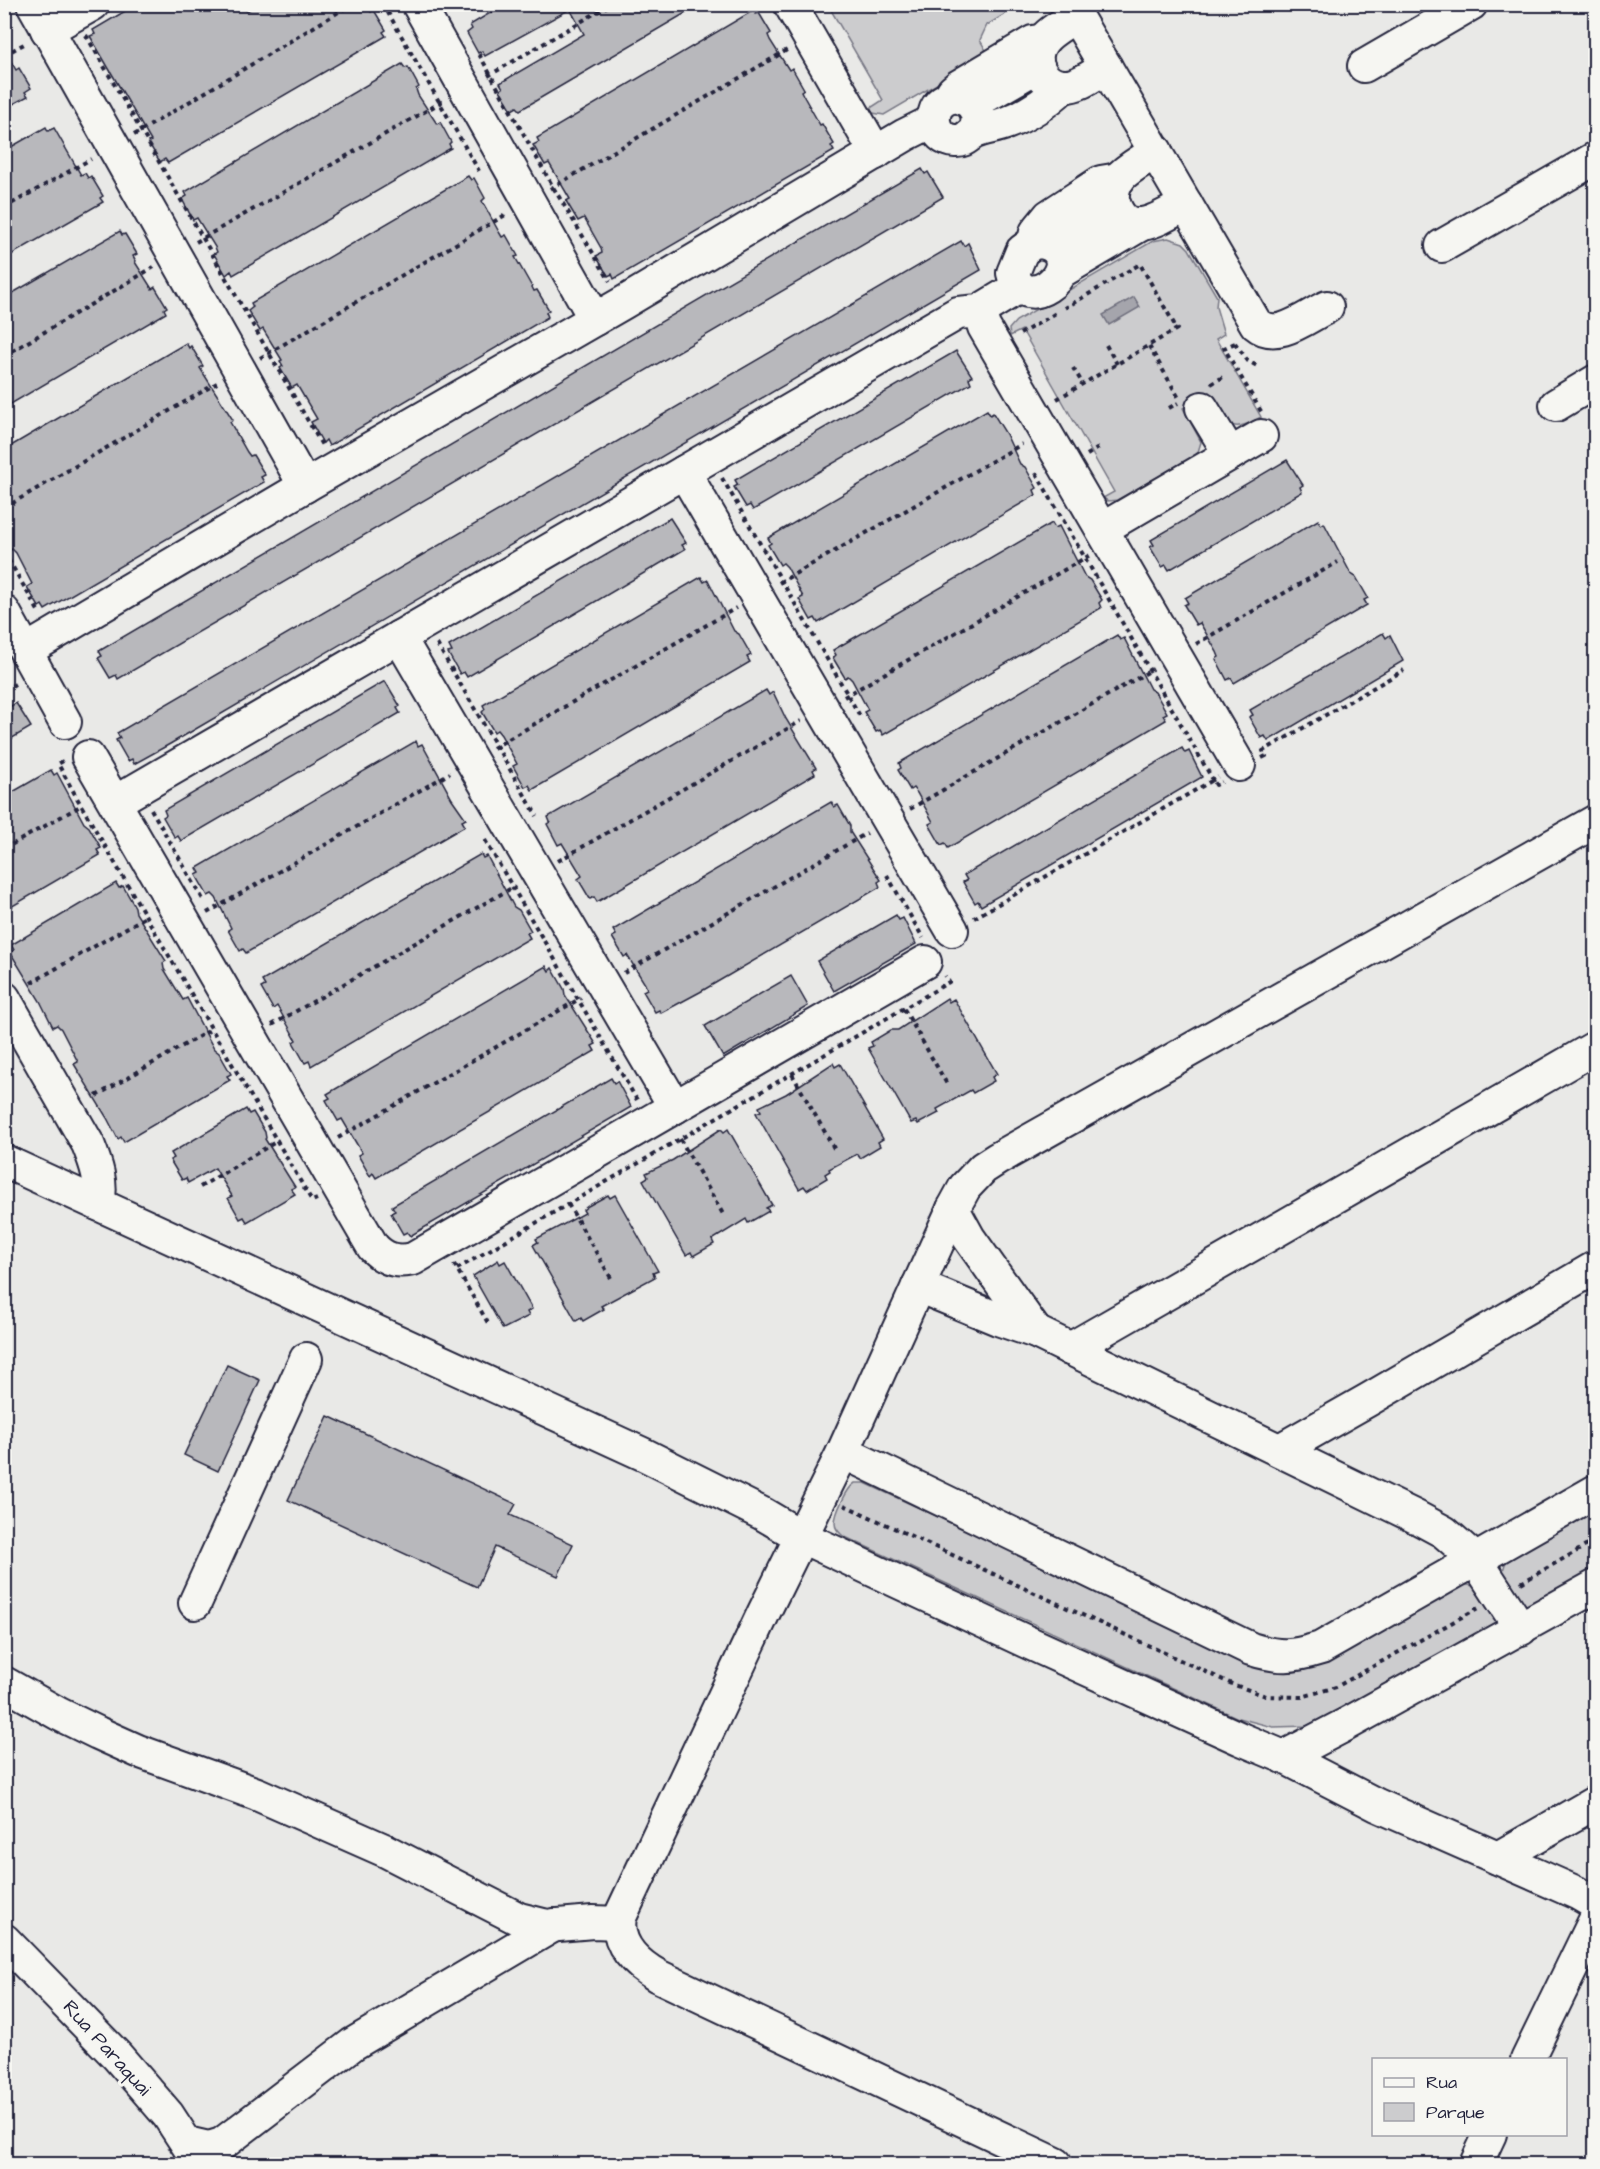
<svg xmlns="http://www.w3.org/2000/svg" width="1600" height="2169" viewBox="0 0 1600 2169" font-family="'Architects Daughter',sans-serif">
	<rect width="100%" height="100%" fill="#e9e9e7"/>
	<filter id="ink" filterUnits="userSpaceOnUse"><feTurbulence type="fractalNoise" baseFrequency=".0167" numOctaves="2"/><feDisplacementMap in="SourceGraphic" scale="12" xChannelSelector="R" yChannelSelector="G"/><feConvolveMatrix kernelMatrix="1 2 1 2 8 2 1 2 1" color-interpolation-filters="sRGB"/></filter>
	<g filter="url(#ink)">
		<g fill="#ccccce" stroke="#777784" stroke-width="1.5">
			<polygon points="828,5 1020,5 987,25 980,40 988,54 884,115 873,113 869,109 883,100"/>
			<path d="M1168 238 1183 243 1189 249 1217 297 1216 307 1224 334 1216 339 1261 417C1224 439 1229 418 1209 392L1183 408 1201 442 1198 452 1195 456 1117 500 1108 501 1103 498 1114 492 1022 330 1010 336 1009 329 1016 321 1153 241Z"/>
			<path d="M855 1483H865L1248 1660 1460 1584 1475 1586 1497 1616 1498 1627 1309 1726 1273 1727 1238 1718 843 1536C839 1532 835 1529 835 1523 835 1513 847 1488 855 1483Z"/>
			<polygon points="1595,1506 1595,1574 1528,1606 1523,1603 1502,1574 1505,1564 1511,1555"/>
		</g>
		<polygon fill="#a5a5ac" stroke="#71717f" stroke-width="1.5" points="1134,297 1140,307 1109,325 1103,315"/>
		<g fill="#b8b8bc" stroke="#22223b" stroke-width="1.5">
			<polygon points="137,4 244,4 247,11 257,4 367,4 371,12 374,10 386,30 383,32 386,36 168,163 165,159 160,162 148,142 151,141 90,36 95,34 93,30"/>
			<polygon points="505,4 701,4 520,110 517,107 512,110 500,90 503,88 500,83 584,34 570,9 485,56 482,51 478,53 467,33 472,29 470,25"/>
			<polygon points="754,10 756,14 759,13 771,33 768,35 770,40 789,70 792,68 804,89 801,91 803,95 820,125 822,124 834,144 831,146 834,151 614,279 612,274 608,276 596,256 602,253 601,248 584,218 578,221 566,201 570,199 549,163 545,165 533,145 539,142 537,138"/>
			<polygon points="4,49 16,70 19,68 31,88 25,92 28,96 4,109"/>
			<polygon points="402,64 405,68 408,67 419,87 416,89 418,95 437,124 440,122 451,142 449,144 451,148 233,275 231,271 226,275 214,254 217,252 215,247 197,218 193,220 182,199 187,196 185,192"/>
			<polygon points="46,127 48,131 54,128 81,175 85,173 88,178 91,176 103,196 100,198 103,202 4,259 4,151"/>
			<polygon points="922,169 925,174 928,172 943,197 118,679 116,675 110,678 98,658 102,656 99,651"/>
			<polygon points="468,176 471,180 474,178 485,198 482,201 499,232 502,237 506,235 518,256 515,257 532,287 534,291 537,290 549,310 546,312 548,317 329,446 326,440 323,443 311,422 317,419 297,385 292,388 280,368 283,366 280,361 282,360 263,329 260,331 248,311 253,307 251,303"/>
			<polygon points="120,231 122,235 125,234 137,254 133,256 136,261 135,262 152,289 155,287 167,307 164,309 166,313 4,408 4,298"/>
			<polygon points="961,241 964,246 968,243 981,270 170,744 134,764 132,759 128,761 116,740 120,738 117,733"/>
			<polygon points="186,343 189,348 191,346 203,366 200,368 233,420 230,422 247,452 250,456 253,455 265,475 261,477 264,482 45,610 42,605 39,607 27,587 32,584 16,553 12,549 4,554 4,450"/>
			<polygon points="956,351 972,376 969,378 971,383 753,510 750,505 746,507 734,487 738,485 735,480"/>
			<polygon points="987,410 990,415 993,413 1006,434 1020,464 1025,467 1037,488 1034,490 1036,495 818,623 815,618 811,620 799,599 803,597 787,567 783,563 780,565 768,545 771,543 768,538"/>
			<polygon points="1287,460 1303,485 1300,487 1302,492 1169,570 1166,565 1162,567 1150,547 1154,545 1151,540"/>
			<polygon points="670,518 686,543 682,545 685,549 467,677 464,672 460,674 448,653 452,652 449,646"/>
			<polygon points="1318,520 1321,525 1324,523 1351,574 1356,577 1368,598 1364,600 1367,605 1234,683 1231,678 1227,680 1216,659 1219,657 1217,652 1200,623 1196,625 1184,605 1188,603 1185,598"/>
			<polygon points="1052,523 1055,528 1059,526 1085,577 1090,580 1102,600 1099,603 1101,608 883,735 880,730 876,732 864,712 868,710 852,680 848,676 845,678 833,658 836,655 833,650"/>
			<polygon points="701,577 704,582 708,580 734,631 739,634 751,655 747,657 750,662 532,790 529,785 525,787 513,766 517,764 501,735 497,730 494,732 482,712 485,709 483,705"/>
			<polygon points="1383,633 1386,638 1390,635 1403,661 1268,741 1265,736 1261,738 1249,717 1253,715 1250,710"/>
			<polygon points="1117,635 1120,640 1124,638 1150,689 1155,692 1167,713 1163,715 1166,720 948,848 945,843 941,845 929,824 933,822 917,793 913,788 910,790 898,770 901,768 899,763"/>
			<polygon points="385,681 400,706 397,708 400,713 181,841 178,836 175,838 163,817 166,815 164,810"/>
			<polygon points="766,690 769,695 773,692 786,719 816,768 813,770 815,774 597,902 594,897 590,899 578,879 582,876 562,843 558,845 547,824 550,822 548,817"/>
			<polygon points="16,703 31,727 4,743 4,710"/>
			<polygon points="416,741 418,746 422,744 452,799 466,819 462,821 465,826 246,953 243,949 240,951 228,930 231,928 216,898 212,894 208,896 196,875 200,873 197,868"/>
			<polygon points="1182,748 1185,753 1189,751 1202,777 981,906 978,901 975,903 963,882 967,880 964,875"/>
			<polygon points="51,770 54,775 57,773 84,823 89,827 101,848 97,850 100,855 4,911 4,797"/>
			<polygon points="831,802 834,807 838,805 850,826 850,832 881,880 878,882 880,887 700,992 661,1013 659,1010 655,1012 643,991 647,989 645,984 627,955 624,957 612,937 616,935 613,930"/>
			<polygon points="481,854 483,858 487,856 514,907 519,910 531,931 527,933 530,938 311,1066 309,1061 305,1063 293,1042 296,1040 280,1011 277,1006 273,1009 261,988 265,986 262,981"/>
			<polygon points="116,883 119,888 123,886 135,907 136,913 166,961 163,963 164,969 183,1000 187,998 214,1049 219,1053 231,1074 227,1076 230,1080 124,1142 121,1137 118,1139 107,1118 74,1064 78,1062 61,1029 57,1025 53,1027 40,1001 10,952 14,950 11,945"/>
			<polygon points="896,915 899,920 903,918 916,944 834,991 817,961"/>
			<polygon points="546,966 549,971 552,968 564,989 565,995 596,1044 592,1046 595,1051 376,1178 373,1173 370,1176 358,1155 362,1153 342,1119 338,1121 326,1100 330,1098 327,1094"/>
			<polygon points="791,976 808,1006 723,1057 705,1026"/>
			<polygon points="947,998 949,1002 954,999 997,1074 992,1077 994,1081 973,1093 971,1090 937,1109 939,1113 918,1124 916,1121 911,1123 868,1048 873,1046 871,1042 891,1030 898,1030"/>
			<polygon points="833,1063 835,1067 840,1064 883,1139 878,1142 880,1146 860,1158 857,1154 829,1169 830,1171 825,1174 827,1178 807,1190 804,1186 799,1189 756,1113 761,1111 759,1107 786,1094"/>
			<polygon points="611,1078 614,1083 617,1081 631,1107 410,1236 407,1232 403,1234 391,1213 395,1211 392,1206"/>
			<polygon points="246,1109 249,1114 253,1112 265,1132 266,1138 265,1139 295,1187 291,1189 295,1194 247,1222 244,1217 240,1219 228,1198 232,1196 215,1168 188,1183 186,1178 182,1180 170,1160 174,1158 171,1153"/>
			<polygon points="721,1129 724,1132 728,1129 772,1205 766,1208 769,1211 748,1223 746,1219 712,1240 714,1244 693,1256 691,1252 686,1255 643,1180 648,1177 646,1173 673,1160"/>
			<polygon points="608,1195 610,1198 615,1195 658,1271 653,1273 655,1277 601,1306 604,1309 583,1321 581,1318 576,1321 533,1245 538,1242 536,1239 585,1213 583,1210 588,1206"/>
			<polygon points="498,1260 500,1264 505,1261 532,1309 527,1312 529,1316 503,1329 473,1276"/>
			<polygon points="227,1365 260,1380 218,1471 184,1455"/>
			<polygon points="328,1416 516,1504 510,1515 573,1544 558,1576 495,1547 477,1587 288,1500"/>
		</g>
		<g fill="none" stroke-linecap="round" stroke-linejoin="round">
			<g stroke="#22223b" stroke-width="36">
				<g id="minor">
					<polyline points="33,4 305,486"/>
					<polyline points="418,4 595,319"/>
					<polyline points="790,4 876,153"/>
					<path d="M1069 4 1256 324C1277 342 1306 317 1327 307"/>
					<path d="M1075 16C1065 24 1049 31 1042 42 1029 60 1042 86 1064 86 1079 87 1094 74 1106 67"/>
					<polyline points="47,30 93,4"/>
					<polyline points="1364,66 1471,4"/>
					<polyline points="950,97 953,91 959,86 1033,42 1042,41"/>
					<polyline points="972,104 1038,66"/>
					<path d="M974 132C979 122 979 114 972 104 964 98 956 94 946 99 926 109 932 140 955 141 965 142 968 135 975 132 985 128 996 127 1006 123 1028 115 1047 102 1064 86"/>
					<path d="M1156 151C1144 160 1127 168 1118 179 1113 187 1111 198 1115 206 1129 242 1165 215 1186 204"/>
					<path d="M1034 242C1043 242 1050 243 1056 249 1080 274 1023 316 1013 273L1022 251Z"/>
					<polyline points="1034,242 1036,232 1049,216 1101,182 1119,179"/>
					<polyline points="1050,244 1114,204"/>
					<polyline points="1442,246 1596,158"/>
					<polyline points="1062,271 1140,225"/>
					<polyline points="979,311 984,327 1239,765"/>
					<polyline points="1556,405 1596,381"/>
					<polyline points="1202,408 1230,454"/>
					<polyline points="684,472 952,930"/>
					<polyline points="1102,529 1261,436"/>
					<polyline points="4,612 65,722"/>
					<polyline points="399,637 675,1107"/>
					<polyline points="27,650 305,486 623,303 905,135 933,121"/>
					<path d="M88 757 373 1247C384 1259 397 1263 413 1259L925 962"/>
					<polyline points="115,802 958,313 979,311 1019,287"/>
					<path d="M4 998 88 1144C96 1164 103 1183 98 1204"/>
					<polyline points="4,1161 645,1455 763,1514 802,1537 1025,1641 1241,1739 1284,1757 1347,1724 1596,1586"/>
					<polyline points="953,1209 969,1238 1036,1332"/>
					<polyline points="918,1286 998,1319 1036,1332 1418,1518 1444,1532 1476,1560 1521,1629"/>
					<polyline points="1070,1349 1596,1047"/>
					<polyline points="1280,1450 1368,1400 1596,1267"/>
					<path d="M843 1452 1251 1649C1280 1658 1292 1657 1321 1648L1596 1491"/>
					<polyline points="195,1603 306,1359"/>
					<polyline points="4,1683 59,1714 98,1733 138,1751 257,1794 384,1850 519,1919 547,1926 593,1922 619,1923"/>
					<polyline points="1284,1757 1377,1805 1577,1893 1596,1904"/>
					<polyline points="1498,1858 1596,1802"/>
					<polyline points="4,1940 117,2056 168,2115 198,2161"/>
					<polyline points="1527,2060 1596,1918"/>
					<polyline points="187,2143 209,2148 222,2144 353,2044 554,1925"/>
					<path d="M1056 2164 658 1976C637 1964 615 1944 620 1917L764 1612 843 1452 953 1209 965 1187 983 1168 997 1159 1596 821"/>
					<polyline points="1476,2164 1490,2134"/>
				</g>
			</g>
			<g stroke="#22223b" stroke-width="4" stroke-dasharray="4.5 4.5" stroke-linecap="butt">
				<polyline points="383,4 479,171"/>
				<polyline points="86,35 323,447"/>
				<polyline points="479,54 553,187 610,281"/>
				<polyline points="4,55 24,44 26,47"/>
				<polyline points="488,76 611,4"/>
				<polyline points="134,135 352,4"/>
				<polyline points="550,189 787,50"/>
				<polyline points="4,208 91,159"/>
				<polyline points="196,242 445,100"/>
				<polyline points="1020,334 1056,313"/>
				<polyline points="1235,343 1224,348 1262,413"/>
				<polyline points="1235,343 1248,361 1257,366"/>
				<polyline points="1106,345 1117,364"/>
				<polyline points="1149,346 1179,398"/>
				<polyline points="4,356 154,267"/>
				<polyline points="260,358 507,214"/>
				<polyline points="1073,368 1083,384"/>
				<polyline points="1211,384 1223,377"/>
				<polyline points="1057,399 1177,329 1140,264 1065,308"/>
				<polyline points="1169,408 1178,403"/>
				<polyline points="1087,455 1100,447"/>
				<polyline points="1036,473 1213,780 1218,777"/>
				<polyline points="722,478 860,716"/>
				<polyline points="4,508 217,383"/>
				<polyline points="4,552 40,614"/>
				<polyline points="779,583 1022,444"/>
				<polyline points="437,644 537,816"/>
				<polyline points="1196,644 1338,562"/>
				<polyline points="4,690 15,684"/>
				<polyline points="844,697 1090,555"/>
				<polyline points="493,748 736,608"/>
				<polyline points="1262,758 1266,756 1263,751 1404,670"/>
				<polyline points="63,761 58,764 81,805 312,1201 317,1199"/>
				<polyline points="151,809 204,901"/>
				<polyline points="910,809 1153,669"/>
				<polyline points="485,840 637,1100"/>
				<polyline points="4,849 82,805"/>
				<polyline points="558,861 801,721"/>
				<polyline points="887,875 923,938"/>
				<polyline points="207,913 450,773"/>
				<polyline points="974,918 1213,780 1216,785 1222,782"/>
				<polyline points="624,973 867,833"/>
				<polyline points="31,983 147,916"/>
				<polyline points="904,1009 948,1086"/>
				<polyline points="272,1025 515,886"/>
				<polyline points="792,1074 835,1150"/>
				<polyline points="96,1096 212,1029"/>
				<polyline points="338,1138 581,998"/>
				<polyline points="680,1139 723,1214"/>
				<polyline points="200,1187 279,1140"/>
				<polyline points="568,1204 611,1278"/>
				<polyline points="454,1264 488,1323"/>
				<polyline points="457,1269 949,982 945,976"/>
				<polyline points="844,1505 1232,1684 1266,1696 1302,1697 1336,1687 1478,1608"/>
				<polyline points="1521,1583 1596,1540"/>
			</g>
			<use href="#minor" stroke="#f6f6f2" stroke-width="32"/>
		</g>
	</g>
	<g text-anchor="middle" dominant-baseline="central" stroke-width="6" stroke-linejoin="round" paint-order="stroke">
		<g font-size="20" fill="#22223b" stroke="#f6f6f2">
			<text transform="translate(107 2048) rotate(48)">Rua Paraquai</text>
		</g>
	</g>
	<rect width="1600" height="2169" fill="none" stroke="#f6f6f2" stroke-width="24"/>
	<rect x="12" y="12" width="1576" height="2145" fill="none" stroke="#22223b" stroke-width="2" filter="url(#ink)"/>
	<rect x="1372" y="2058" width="195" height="78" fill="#f6f6f2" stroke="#a1a1a9" stroke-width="1.5"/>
	<rect x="1384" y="2078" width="30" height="9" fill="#f6f6f2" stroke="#a1a1a9" stroke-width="1.5"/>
	<text x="1426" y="2088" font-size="18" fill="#22223b">Rua</text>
	<rect x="1384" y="2103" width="30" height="18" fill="#ccccce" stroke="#a1a1a9" stroke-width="1.5"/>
	<text x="1426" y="2118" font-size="18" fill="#22223b">Parque</text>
</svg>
